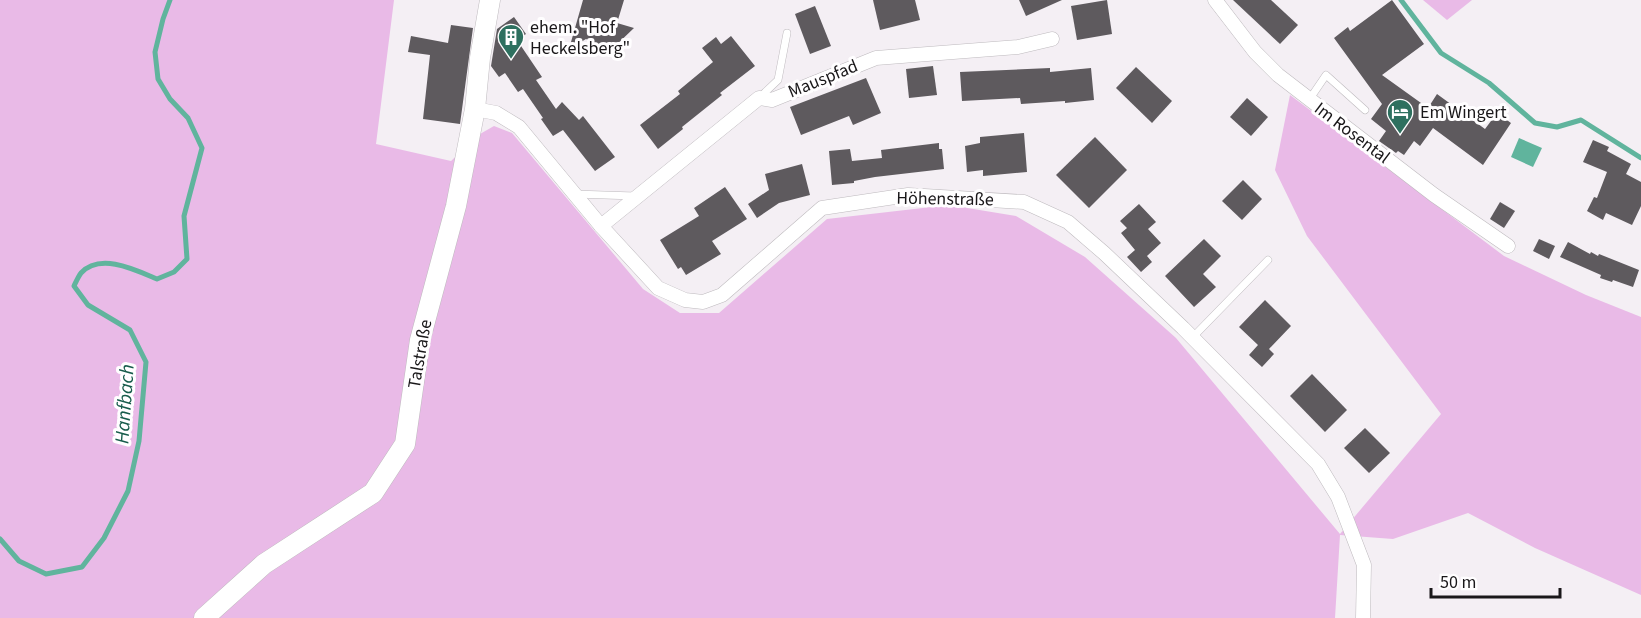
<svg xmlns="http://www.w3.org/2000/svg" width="1641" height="618" viewBox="0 0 1641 618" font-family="'Source Sans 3',sans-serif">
	<rect width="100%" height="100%" fill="#f4eff4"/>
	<g fill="#e9bae7">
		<polygon points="0,0 394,0 376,144 451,161 480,134 494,126 512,133 643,289 680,313 719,313 827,219 949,205 1016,216 1085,257 1176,338 1340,534 1441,414 1307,236 1275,170 1290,95 1504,256 1586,295 1641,317 1641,595 1535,548 1468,513 1393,539 1340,535 1335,618 0,618"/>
		<polygon points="1423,0 1472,0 1447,20"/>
	</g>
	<polygon fill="#60b49d" points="1519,138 1542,148 1533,167 1511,157"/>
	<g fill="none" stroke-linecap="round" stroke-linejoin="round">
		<g stroke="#60b49d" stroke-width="5">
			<polyline points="1401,0 1441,53 1489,83 1535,123 1557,127 1581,120 1641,158"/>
			<path d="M0 539 19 561 46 574 82 567 104 538 128 491 139 441 146 362 130 330 88 305 74 286C76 282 78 277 81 273 100 252 136 270 157 279L174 272 187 259 184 216 202 148 188 118 170 99 158 79 155 52 163 19 170 0"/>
		</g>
	</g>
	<g fill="#5e5a5e">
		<polygon points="583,0 624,0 617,23 634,28 610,51 586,39 569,49"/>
		<polygon points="873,0 915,0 920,20 880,30"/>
		<polygon points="1019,0 1062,0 1026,16"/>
		<polygon points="1107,0 1112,34 1077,40 1071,6"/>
		<polygon points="1233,0 1271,0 1298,25 1280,44"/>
		<polygon points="1392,0 1424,44 1382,75 1428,108 1437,94 1485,129 1497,113 1511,123 1483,165 1433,128 1420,146 1414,141 1404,155 1398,151 1396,153 1379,141 1386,131 1371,119 1382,104 1334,38 1348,27 1350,31"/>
		<polygon points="815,6 831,46 810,54 795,14"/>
		<polygon points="514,17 526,34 517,40 542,77 536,80 556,109 562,102 579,120 583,116 615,157 595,171 563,130 553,136 541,119 543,118 523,89 518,92 505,73 499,77 491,66 497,29"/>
		<polygon points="451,25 473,28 460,124 423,119 430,55 408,52 411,36 448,43"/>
		<polygon points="731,36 755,66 720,93 722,95 682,127 683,129 658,149 640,125 680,94 678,91 713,62 702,48 716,37 721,44"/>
		<polygon points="933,66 937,95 909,98 906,69"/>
		<polygon points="1136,67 1172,101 1152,123 1116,88"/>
		<polygon points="1050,68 1050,72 1091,68 1094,100 1065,103 1065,101 1021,104 1020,98 962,101 960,72"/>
		<polygon points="866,78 881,113 853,125 849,116 801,135 790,107"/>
		<polygon points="1247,98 1268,117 1251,136 1230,117"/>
		<polygon points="1024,133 1027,172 983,176 983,170 967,172 965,146 980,143 980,137"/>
		<polygon points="1095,137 1127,170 1089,208 1056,175"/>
		<polygon points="1593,140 1609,147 1607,151 1631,164 1626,174 1641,182 1641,206 1632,225 1606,213 1603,220 1587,211 1594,197 1597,198 1607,172 1583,162"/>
		<polygon points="939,143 939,149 942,149 944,169 875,177 854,181 854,183 832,185 829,151 850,149 852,161 882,158 881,150"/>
		<polygon points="802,164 810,195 779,203 757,218 748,204 769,190 765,174"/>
		<polygon points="1243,180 1262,199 1242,220 1222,201"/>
		<polygon points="725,187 747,219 712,241 721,254 686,275 681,267 678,269 660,240 699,216 694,208"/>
		<polygon points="1500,202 1515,211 1504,228 1490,219"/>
		<polygon points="1139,204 1156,222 1148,229 1161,243 1147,256 1152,262 1141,272 1127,257 1135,250 1121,233 1127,228 1120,221"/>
		<polygon points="1204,239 1221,256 1203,274 1216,287 1194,307 1165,276"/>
		<polygon points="1539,239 1555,246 1549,259 1533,251"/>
		<polygon points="1568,242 1590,254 1591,252 1598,256 1599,254 1639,270 1633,287 1613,280 1612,282 1600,278 1601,275 1560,257"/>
		<polygon points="1265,300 1291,326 1269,349 1274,354 1262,367 1249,355 1258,345 1239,327"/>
		<polygon points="1312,374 1347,410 1325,432 1290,396"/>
		<polygon points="1365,428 1390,453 1369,473 1344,448"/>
	</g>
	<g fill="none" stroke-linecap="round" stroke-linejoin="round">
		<g stroke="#bebabe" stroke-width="8">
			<g id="service">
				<polyline points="759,98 778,80 787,33"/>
				<polyline points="1309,100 1326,75 1365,110"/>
				<polyline points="574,194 635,196"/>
				<polyline points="1192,338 1268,260"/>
			</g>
		</g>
		<g stroke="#bebabe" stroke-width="15">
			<g id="minor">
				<polyline points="1215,0 1255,52 1278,75 1434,195 1508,246"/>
				<polyline points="475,109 496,113 519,127 601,226 658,288 685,300 703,302 722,295 822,208 908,195 1024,202 1068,222 1104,253 1183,328 1318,464 1338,497 1364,565 1363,618"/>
				<polyline points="601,226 759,98 772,100 876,58 1018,47 1052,39"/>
			</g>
		</g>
		<g stroke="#bebabe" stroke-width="21">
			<polyline id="secondary" points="204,618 264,564 373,493 405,444 420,340 456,206 475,109 480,58 490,0"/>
		</g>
		<use href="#service" stroke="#fff" stroke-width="7"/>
		<use href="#minor" stroke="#fff" stroke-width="14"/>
		<use href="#secondary" stroke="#fff" stroke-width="20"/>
	</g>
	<defs>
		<g id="building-pin" transform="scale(1.35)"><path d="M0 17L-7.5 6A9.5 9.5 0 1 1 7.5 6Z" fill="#2e705f" stroke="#fffeff"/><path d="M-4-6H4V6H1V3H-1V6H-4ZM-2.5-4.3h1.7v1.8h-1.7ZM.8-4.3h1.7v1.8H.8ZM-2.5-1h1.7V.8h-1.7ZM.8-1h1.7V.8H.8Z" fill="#fff"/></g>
		<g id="hotel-pin" transform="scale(1.35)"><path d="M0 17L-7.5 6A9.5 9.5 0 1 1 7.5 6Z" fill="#2e705f" stroke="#fffeff"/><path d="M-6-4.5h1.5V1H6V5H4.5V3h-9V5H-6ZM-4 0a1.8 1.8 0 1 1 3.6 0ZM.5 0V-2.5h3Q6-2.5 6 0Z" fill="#fff"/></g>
	</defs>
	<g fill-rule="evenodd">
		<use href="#building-pin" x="511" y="37"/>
		<use href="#hotel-pin" x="1400" y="112"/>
	</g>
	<g text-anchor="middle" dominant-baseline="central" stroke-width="6" stroke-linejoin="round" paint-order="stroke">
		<g font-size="18" fill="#191719" stroke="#fffeff" text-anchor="start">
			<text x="530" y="27">ehem. "Hof<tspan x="530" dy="21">Heckelsberg"</tspan></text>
			<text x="1420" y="112">Em Wingert</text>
		</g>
		<g font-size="18" fill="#191719" stroke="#fffeff">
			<text transform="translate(823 79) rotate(-22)">Mauspfad</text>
			<text transform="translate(1352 133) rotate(37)">Im Rosental</text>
			<text transform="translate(945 199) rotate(1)">Höhenstraße</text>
			<text transform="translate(420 354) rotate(-80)">Talstraße</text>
		</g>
		<g font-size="20" font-style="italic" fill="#175b4b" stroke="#fffeff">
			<text transform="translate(125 404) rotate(-86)">Hanfbach</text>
		</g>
	</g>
	<path d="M1431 588v9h129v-9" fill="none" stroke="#191719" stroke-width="3"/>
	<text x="1440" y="588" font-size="18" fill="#191719" stroke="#fffeff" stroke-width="4.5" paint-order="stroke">50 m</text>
</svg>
